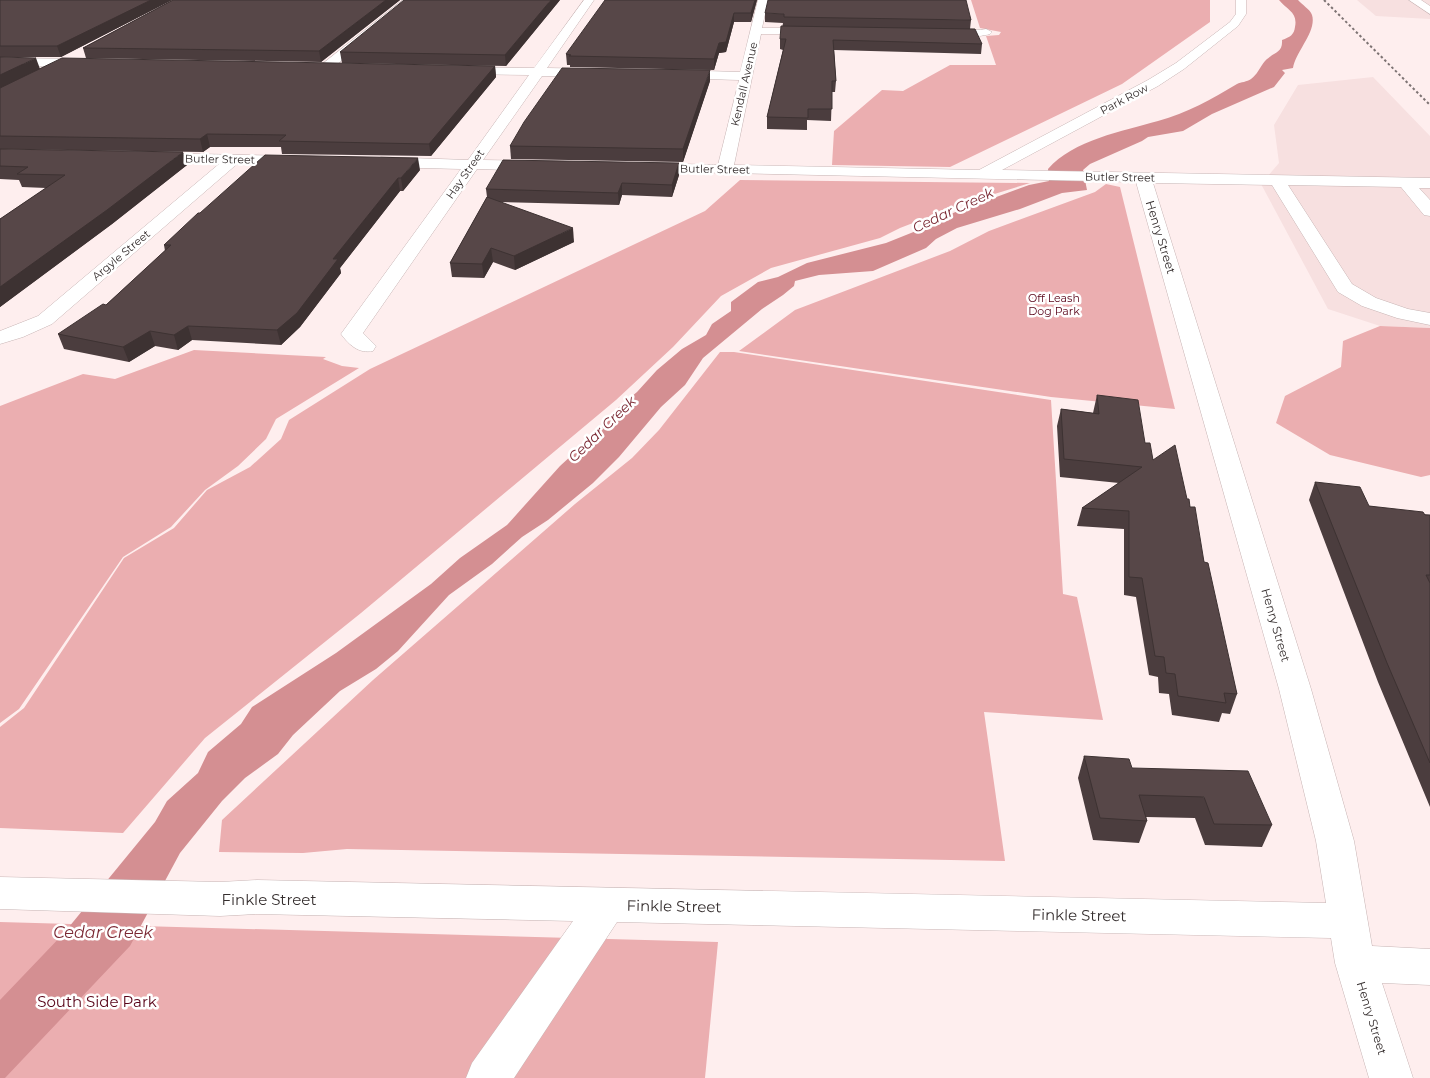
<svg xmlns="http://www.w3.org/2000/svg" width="1430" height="1078" viewBox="0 0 1430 1078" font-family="Montserrat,sans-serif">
	<rect width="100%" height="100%" fill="#feeeee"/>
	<g fill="#f7e0e0">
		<polygon points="1357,0 1430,0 1430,19 1376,16"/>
		<polygon points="1373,77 1430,136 1430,328 1380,326 1328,309 1261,184 1279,163 1274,125 1298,85"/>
	</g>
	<g fill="#ebaeb0">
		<polygon points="971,0 1210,0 1210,22 1122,84 950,167 832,165 834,131 882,90 903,91 950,65 996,65 986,36 999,35 1001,32 980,28"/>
		<polygon points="740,180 1030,183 962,204 900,228 880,238 771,268 721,296 673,347 616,400 361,613 205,738 123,833 0,828 0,727 24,708 124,558 174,528 207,490 250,467 281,439 289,420 370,369 705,211"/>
		<polygon points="1106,184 1120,187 1175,409 1051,397 739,351 795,310 950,251 989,231 1095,192"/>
		<polygon points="1380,326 1430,328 1430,475 1421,477 1330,455 1276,423 1285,396 1341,367 1343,341"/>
		<polygon points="194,350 326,357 323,359 342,366 359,368 276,419 266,439 238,466 205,490 171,527 123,557 19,709 0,723 0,406 83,374 115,379"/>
		<polygon points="720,352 734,352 1051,400 1063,594 1077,597 1103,720 984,712 1005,861 347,849 303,853 219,852 222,820 373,680 575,504 632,458 659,430"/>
		<polygon points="0,922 718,942 705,1078 0,1078"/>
	</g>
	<path fill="#d48f92" d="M1279 0H1298C1302 5 1310 9 1312 15 1317 31 1296 51 1293 68L1282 70 1285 73 1274 87 1212 114 1183 131 1148 137 1142 141 1090 164 1083 170 1087 190 1062 193 1020 209 957 228 936 239 926 248 873 271 819 275 795 281 794 286 783 295 762 309 703 358 685 385 661 407 619 457 593 483 548 520 522 537 492 564 449 595 398 651 376 669 340 691 293 735 278 754 245 778 222 801 180 853 130 946 5 1078H0V1000L64 933 155 822 167 801 198 773 208 752 241 724 252 707 336 653 431 584 460 558 507 525 560 466 596 433 619 407 637 392 657 370 682 349 706 335 712 324 731 311V302L758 282 778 277 807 263 886 243 936 223 953 213 1029 185 1049 181 1048 169C1073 140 1123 131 1158 121 1187 113 1212 99 1237 84 1241 82 1247 82 1251 79 1257 75 1260 67 1265 61 1273 52 1283 54 1282 40 1290 37 1294 35 1295 27 1298 12 1287 10 1279 0Z"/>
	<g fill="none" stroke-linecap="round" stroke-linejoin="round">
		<g stroke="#c7b4b4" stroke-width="1">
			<g id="minor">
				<polygon points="403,0 414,0 329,71 321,71 319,68 321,65"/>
				<path d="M584 0H594L547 68 596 69 602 73 596 77 542 76 483 160 536 161 542 163 544 166 542 169 536 171 477 169 363 333 376 346 373 351C359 354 349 345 341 334L461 169 381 167 376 165 373 162 376 159 381 157 468 160 529 75 459 74 455 73 453 70 455 67 534 68Z"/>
				<polygon points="758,0 768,0 762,28 819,28 825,31 819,34 761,34 734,165 979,170 1148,80 1176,63 1230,22 1236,14 1236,0 1246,0 1246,14 1238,26 1184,69 1158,86 1002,170 1430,178 1430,188 1419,188 1430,200 1430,216 1424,215 1401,187 1288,185 1352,284 1376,298 1408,309 1430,313 1430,325 1397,318 1362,306 1338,292 1272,185 1153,183 1311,689 1354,841 1372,946 1430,949 1430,985 1382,983 1413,1078 1369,1078 1335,963 1331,938 617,922 514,1078 466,1078 472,1063 573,921 257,914 220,916 0,909 0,877 220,882 257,880 1326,903 1316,841 1279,689 1136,182 635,171 633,168 635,165 641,163 718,165 739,80 671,78 665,74 671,70 740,72"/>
				<polygon points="1409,0 1421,0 1430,6 1430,14"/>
				<path d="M986 29 992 32 990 34C979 37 942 41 934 33 942 26 973 32 986 29Z"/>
				<polygon points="0,58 88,59 94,63 88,67 0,66"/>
				<polygon points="146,153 296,156 301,158 304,161 301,164 296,166 237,164 52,324 23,337 0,344 0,331 38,316 219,164 141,161 138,158 141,155"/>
			</g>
		</g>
		<use href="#minor" fill="#fff" fill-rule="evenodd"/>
		<polyline stroke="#7d7373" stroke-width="2" stroke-dasharray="2.5 2.5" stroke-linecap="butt" points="1324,0 1430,105"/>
	</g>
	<g fill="#4b3d3e">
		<polygon points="0,0 172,0 61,57 0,57"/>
		<polygon points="173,0 400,0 321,62 86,58 83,48"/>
		<polygon points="560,0 506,66 342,63 340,52"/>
		<polygon points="757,0 751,22 734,22 726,52 719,53 714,70 570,67 570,65 567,65 566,54"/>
		<polygon points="765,13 971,20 970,29 982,44 981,54 834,50 836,81 835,92 832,92 831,121 807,120 807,130 767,129 767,117 783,50 780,49 780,39 783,23 765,22"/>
		<polygon points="0,57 40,69 495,66 496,77 431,156 282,154 281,147 210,147 203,152 0,149"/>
		<polygon points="710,81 683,162 511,159 510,146"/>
		<polygon points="0,149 187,165 112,224 0,307 0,219 46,188 22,187 19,180 0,179"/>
		<polygon points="679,163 679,175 672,197 622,195 619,205 500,202 574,242 515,270 493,262 484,278 452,277 450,263 487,197 486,189"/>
		<polygon points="420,170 403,191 400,191 340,268 341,273 300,327 281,345 192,340 178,350 155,346 129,362 64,349 58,334 106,305 165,251 164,245 200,213"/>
		<polygon points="1097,395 1145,443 1153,460 1187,499 1190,507 1237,694 1230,714 1222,713 1219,722 1172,715 1169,694 1159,693 1158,677 1149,675 1136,597 1124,595 1124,529 1077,526 1082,508 1119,483 1060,477 1057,426 1061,409 1093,413"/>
		<polygon points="1315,482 1369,506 1430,515 1430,807 1378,682 1309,500"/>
		<polygon points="1084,756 1132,768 1272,825 1262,847 1205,845 1195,818 1146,817 1147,821 1139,843 1093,840 1078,778"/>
	</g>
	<g fill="#3d3232">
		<polygon points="151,0 172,0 61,57 57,46"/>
		<polygon points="386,0 400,0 321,62 319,51"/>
		<polygon points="551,0 560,0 506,66 505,55"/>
		<polygon points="755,0 757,0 751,22 751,13"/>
		<polygon points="734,13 734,22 726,52 719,53 714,70 714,59 719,43"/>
		<polygon points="36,58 40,69 0,89 0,75"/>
		<polygon points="495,66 496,77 431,156 429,144"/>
		<polygon points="710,70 710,81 683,162 683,149"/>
		<polygon points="207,134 210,147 203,152 200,139"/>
		<polygon points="183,152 187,165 112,224 0,307 0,287"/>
		<polygon points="418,158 420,170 403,191 401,178"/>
		<polygon points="679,163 679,175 672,197 672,185"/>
		<polygon points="398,178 400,191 340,268 341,273 300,327 281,345 277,330 333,259"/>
		<polygon points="622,183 622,195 619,205 618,193"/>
		<polygon points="573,228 574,242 515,270 514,256"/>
		<polygon points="491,248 493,262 484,278 482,264"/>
		<polygon points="188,326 192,340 178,350 174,335"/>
		<polygon points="150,331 155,346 129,362 123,347"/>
	</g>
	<g fill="#574748" stroke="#3d3232">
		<polygon points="0,0 151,0 57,46 0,46"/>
		<polygon points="173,0 386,0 319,51 83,48"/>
		<polygon points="404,0 551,0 505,55 340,52"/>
		<polygon points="605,0 755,0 751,13 734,13 726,42 719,43 714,59 569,56 571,55 566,54"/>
		<polygon points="768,0 966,0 971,20 784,17 784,14 765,13"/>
		<polygon points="781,26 975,29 982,44 833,40 836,81 832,81 832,109 808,109 808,118 767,117 786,39 780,39"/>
		<polygon points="0,57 36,58 0,75"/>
		<polygon points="62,58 495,66 429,144 279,141 286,135 207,134 200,139 0,136 0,88"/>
		<polygon points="562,68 710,70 683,149 510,146 524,122"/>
		<polygon points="0,149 183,152 107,210 0,287 0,219 65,175 17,174 28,167 0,166"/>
		<polygon points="265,155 418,158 401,178 398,178 333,259 338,259 297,313 277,330 188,326 174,335 150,331 123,347 58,334 103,304 106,305 171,245 164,245 198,213 200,213"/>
		<polygon points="503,160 679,163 672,185 622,183 618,193 486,189"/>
		<polygon points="487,197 573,228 514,256 491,248 482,264 450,263"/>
		<polygon points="1097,395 1138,400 1145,443 1150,443 1153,460 1175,445 1187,499 1189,499 1190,507 1195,507 1204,562 1208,563 1237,694 1224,693 1226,703 1178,696 1175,674 1166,673 1164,657 1155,656 1142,578 1129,577 1129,511 1082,508 1142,467 1064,459 1061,409 1099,414"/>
		<polygon points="1315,482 1360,487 1369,506 1423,512 1425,515 1430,515 1430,575 1426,575 1430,583 1430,763 1387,663"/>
		<polygon points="1084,756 1129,759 1132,768 1248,771 1272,825 1214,824 1204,797 1139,795 1147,821 1100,818"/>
	</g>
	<g text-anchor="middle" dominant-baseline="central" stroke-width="5" stroke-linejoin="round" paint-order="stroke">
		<g font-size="11" fill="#352e2e" stroke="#fff">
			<text transform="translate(744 84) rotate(-77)">Kendall Avenue</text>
			<text transform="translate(1124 99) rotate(-28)">Park Row</text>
			<text transform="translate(220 159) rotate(1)">Butler Street</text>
			<text transform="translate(715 169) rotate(1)">Butler Street</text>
			<text transform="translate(465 174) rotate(-55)">Hay Street</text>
			<text transform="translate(1120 177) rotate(1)">Butler Street</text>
			<text transform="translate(121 255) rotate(-40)">Argyle Street</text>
		</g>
		<g font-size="11" fill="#580318" stroke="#fff">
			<text x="1054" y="298">Off Leash<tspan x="1054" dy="13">Dog Park</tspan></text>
		</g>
		<g font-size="12" fill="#352e2e" stroke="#fff">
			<text transform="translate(1161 237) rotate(73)">Henry Street</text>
			<text transform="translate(1276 625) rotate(74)">Henry Street</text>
			<text transform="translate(1372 1018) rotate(73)">Henry Street</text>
		</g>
		<g font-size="14" font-style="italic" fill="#7a2732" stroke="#fff">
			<text transform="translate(953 210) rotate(-25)">Cedar Creek</text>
			<text transform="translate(602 429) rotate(-44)">Cedar Creek</text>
		</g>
		<g font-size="15" fill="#352e2e" stroke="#fff">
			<text x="269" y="899">Finkle Street</text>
			<text transform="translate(674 906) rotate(1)">Finkle Street</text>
			<text transform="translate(1079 915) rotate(1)">Finkle Street</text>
		</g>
		<g font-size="15" fill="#580318" stroke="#fff">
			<text x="97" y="1001">South Side Park</text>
		</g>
		<g font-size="16" font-style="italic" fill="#7a2732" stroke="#fff">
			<text x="103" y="932">Cedar Creek</text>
		</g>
	</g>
</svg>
